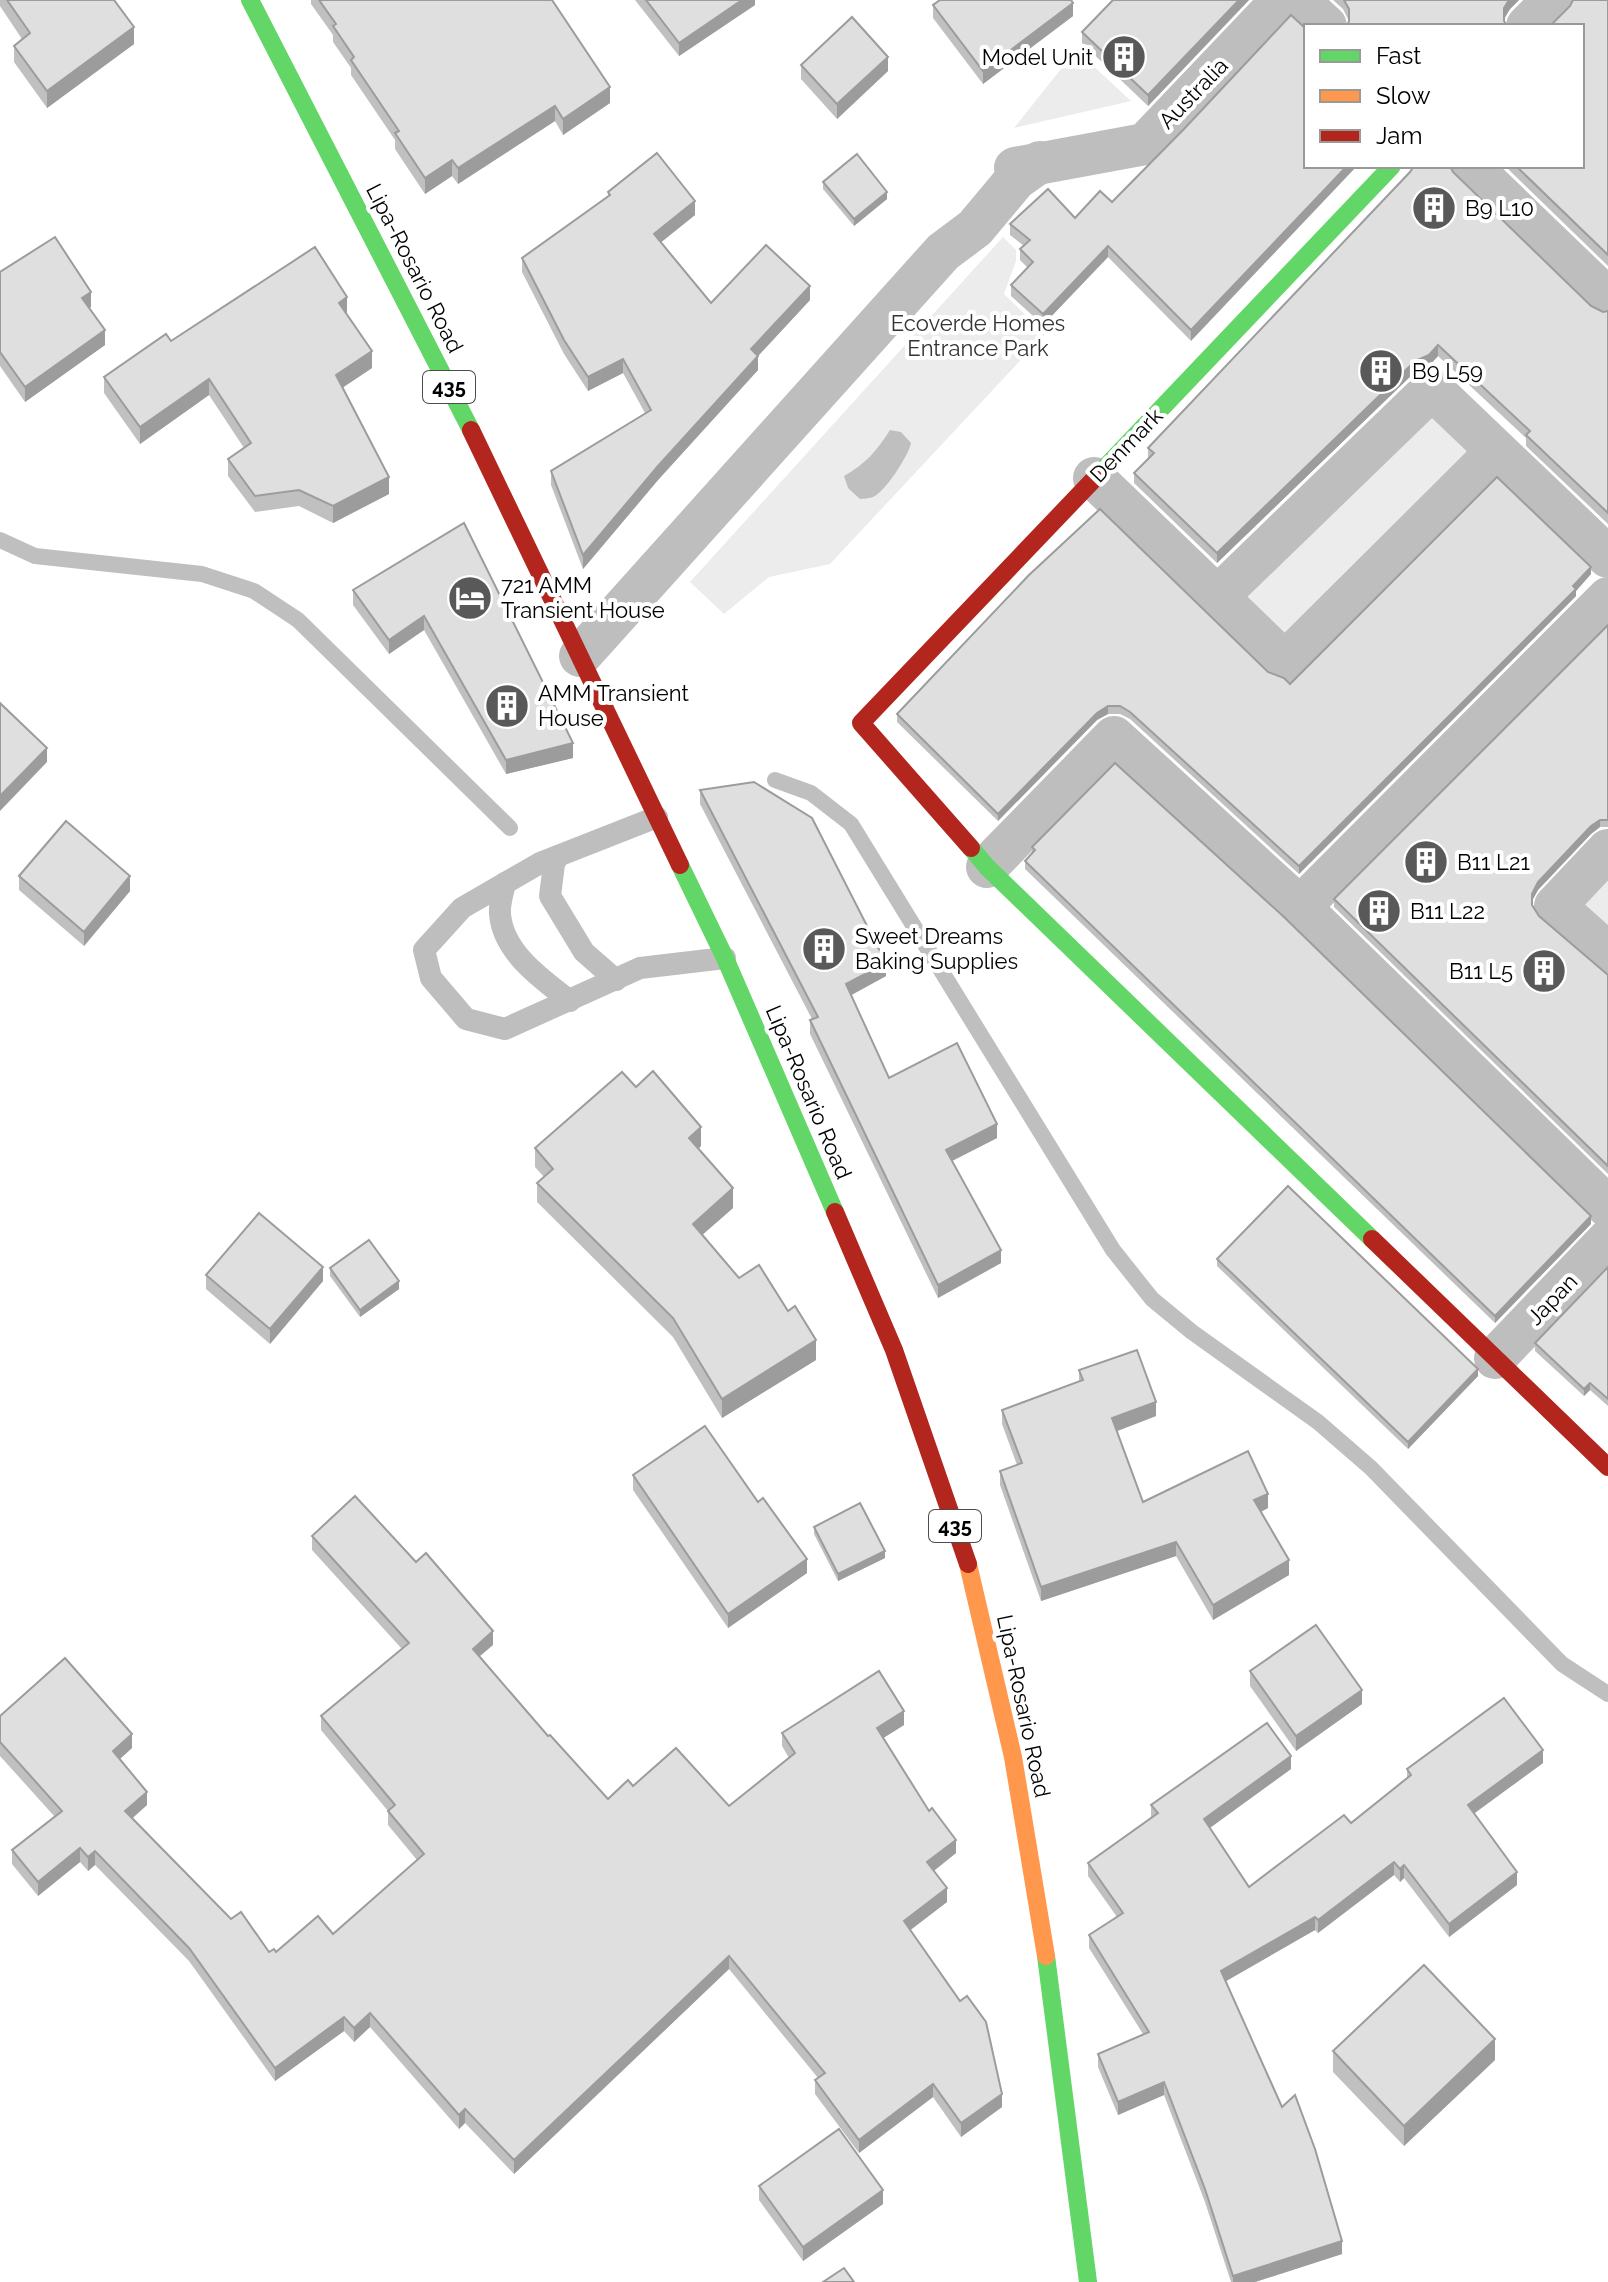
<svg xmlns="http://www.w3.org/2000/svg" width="1608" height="2282" viewBox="0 0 1608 2282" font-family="Raleway,sans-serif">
	<rect width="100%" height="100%" fill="#fff"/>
	<g fill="#ececec">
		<polygon points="1076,50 1131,101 1014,128"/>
		<polygon points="1003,237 1016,250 1016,261 1004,294 1045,334 830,564 769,577 724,614 690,582"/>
		<polygon points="1432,389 1496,452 1285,662 1217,597"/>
		<polygon points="1608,850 1608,953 1555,906"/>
	</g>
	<path fill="#bfbfbf" d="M890 430 901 432 911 443C909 455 885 492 873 497 872 498 861 499 860 499L848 488 844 476C865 464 877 451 890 430Z"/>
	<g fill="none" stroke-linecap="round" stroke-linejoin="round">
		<g stroke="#bfbfbf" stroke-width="16">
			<polyline points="0,540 35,556 202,574 254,591 298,620 510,828"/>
			<polyline points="775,780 811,793 851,824 1113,1250 1152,1299 1192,1332 1318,1422 1371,1468 1562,1664 1608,1694"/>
		</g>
		<g stroke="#bebebe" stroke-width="22">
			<polyline points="657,817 540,863 462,908 424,950 431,978 466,1019 505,1029 640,968 725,958"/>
			<polyline points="558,856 554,864 550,896 584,952 616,980"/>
			<path d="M505 883C503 893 499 904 500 914 503 953 543 980 570 1001"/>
		</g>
		<g stroke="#bebebe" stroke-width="42">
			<polyline points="1298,0 1326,26"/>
			<polyline points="1527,26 1553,0"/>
			<polyline points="1470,166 1608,299"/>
			<polyline points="1015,168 1145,144 1282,0"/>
			<polyline points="1094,478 1285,662 1496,452"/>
			<polyline points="1217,597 1432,389 1608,557"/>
			<polyline points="580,656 943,252 975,228 1016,179 1040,162"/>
			<polyline points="1608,850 1555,906 1608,953"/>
			<polyline points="987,867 1114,737 1300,907 1608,1207"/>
			<polyline points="1300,907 1608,598"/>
			<polyline points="1495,1358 1608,1240"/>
		</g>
		<g stroke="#63d668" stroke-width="18">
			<polyline points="250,0 471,430"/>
			<polyline points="1097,476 1392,166"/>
			<polyline points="971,848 987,867 1372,1239"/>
			<polyline points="680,865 725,958 835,1212"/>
			<polyline points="1046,1956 1088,2282"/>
		</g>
		<polyline stroke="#ff974d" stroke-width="18" points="968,1564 1013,1757 1046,1956"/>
		<g stroke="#b3261e" stroke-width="18">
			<polyline points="471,430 680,865"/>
			<polyline points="971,848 861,723 1097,476"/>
			<polyline points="835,1212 894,1350 968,1564"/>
			<polyline points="1372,1239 1608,1467"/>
		</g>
	</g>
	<g fill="#c0c0c0">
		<polygon points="0,0 114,0 134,44 47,108 14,62 14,46 22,39 0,6"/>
		<polygon points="311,0 552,0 610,103 563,135 555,121 458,184 452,176 425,194 395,149 395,140 351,75 351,68 333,42 333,35 311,4"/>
		<polygon points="635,0 755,0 755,5 679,56"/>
		<polygon points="1249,0 1148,106 1082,43 1082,32"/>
		<polygon points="1333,0 1519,0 1510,9 1504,19 1349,21 1343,9"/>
		<polygon points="1608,0 1608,266 1505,166 1582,166"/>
		<polygon points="933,5 1073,16 983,84 933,18"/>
		<polygon points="1306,29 1191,341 1108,257 1043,325 1011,296 1011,285 1028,268 1020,260 1020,249 1024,246 1010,235 1010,224 1075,218 1112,202"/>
		<polygon points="801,65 888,71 837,119 801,79"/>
		<polygon points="1410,172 1453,172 1591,306 1603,312 1608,311 1608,524 1526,446 1526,438 1438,356 1429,366 1415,372 1217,563 1134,483 1134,473 1148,459 1148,448"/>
		<polygon points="823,182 887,199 854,226 823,189"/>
		<polygon points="608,192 695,215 661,242 711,303 810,300 758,356 758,370 658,480 583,569 551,485 551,471 645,413 623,373 588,391 564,354 522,272 522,258 608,197"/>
		<polygon points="0,272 91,307 89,308 105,345 25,402 0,366"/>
		<polygon points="347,314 372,368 342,388 389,494 333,523 299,506 255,512 228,476 228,459 244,448 209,395 140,444 104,393 104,377 171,341"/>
		<polygon points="464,523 573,758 506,774 424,630 389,654 353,605 353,590"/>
		<polygon points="1591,574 1576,591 1576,596 1299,874 1130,719 1120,714 1108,714 1097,720 998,821 897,722 897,714 1268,672 1290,684"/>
		<polygon points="1608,625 1608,827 1600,827 1591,834 1538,890 1532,901 1532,905 1539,916 1608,975 1608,1174 1334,907 1334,899"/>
		<polygon points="700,790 886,976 851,995 889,1078 997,1138 952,1161 1001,1263 938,1298 810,1034 810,1020 812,1019 700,804"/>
		<polygon points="1032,847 1591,1224 1495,1323 1025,869 1025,861 1032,854"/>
		<polygon points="19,876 130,891 84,946 19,890"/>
		<polygon points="636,1087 701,1146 698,1149 733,1208 702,1235 739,1278 816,1360 722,1418 673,1337 537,1202 537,1183 544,1177 535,1167 535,1148"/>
		<polygon points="1217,1259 1478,1376 1408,1449 1217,1266"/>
		<polygon points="1608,1267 1608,1406 1590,1390 1584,1396 1535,1351 1535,1343"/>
		<polygon points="330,1268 399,1289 360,1317 330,1276"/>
		<polygon points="206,1275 323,1281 270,1344 206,1289"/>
		<polygon points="1079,1370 1156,1416 1117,1431 1143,1502 1268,1508 1261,1512 1289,1575 1213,1620 1176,1556 1041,1601 1000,1485 1000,1471 1017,1465 1002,1424 1002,1410 1079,1381"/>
		<polygon points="633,1475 807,1573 728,1628 633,1490"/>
		<polygon points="814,1527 885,1558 838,1581 814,1534"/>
		<polygon points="312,1536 493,1645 479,1656 548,1736 608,1799 633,1786 729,1806 789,1758 782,1746 782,1733 904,1725 883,1738 956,1853 934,1871 947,1902 910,1930 1002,2107 961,2137 933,2097 859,2153 815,2094 815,2080 818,2078 729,1969 514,2174 465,2123 459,2129 370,2027 354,2042 344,2031 275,2081 189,1961 95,1865 88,1871 80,1862 38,1896 12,1864 12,1850 55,1817 0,1756 0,1716 132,1748 120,1759 147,1805 133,1818 231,1919 269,1952 276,1952 333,1934 417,1860 388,1825 388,1811 321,1730 321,1716 402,1649 312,1550"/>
		<polygon points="1250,1671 1362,1704 1296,1751 1250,1686"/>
		<polygon points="1543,1763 1474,1813 1517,1885 1449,1937 1404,1878 1400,1882 1394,1875 1318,1933 1315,1930 1226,1981 1342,2254 1255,2282 1231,2282 1205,2202 1164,2095 1118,2115 1098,2067 1098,2054 1143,2034 1089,1948 1089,1935 1117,1917 1088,1876 1088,1863 1151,1818 1151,1805 1291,1769 1210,1828 1249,1887 1351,1823 1407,1778 1407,1769"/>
		<polygon points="1333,2051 1495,2060 1404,2146 1333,2072"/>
		<polygon points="759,2186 883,2204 803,2261 759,2200"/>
	</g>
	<g fill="#9c9c9c">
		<polygon points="742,0 755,0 755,5 679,56 679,43"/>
		<polygon points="1239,0 1249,0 1148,106 1148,95"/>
		<polygon points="1509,0 1519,0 1510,9 1504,19 1504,8"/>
		<polygon points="1073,3 1073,16 983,84 983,71"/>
		<polygon points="134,27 134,44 47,108 47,91"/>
		<polygon points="888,57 888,71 837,119 837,104"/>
		<polygon points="610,87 610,103 563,135 563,119"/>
		<polygon points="555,106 555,121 458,184 458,168"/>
		<polygon points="452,160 452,176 425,194 425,178"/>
		<polygon points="1347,166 1357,166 1191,341 1191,330"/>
		<polygon points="887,192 887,199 854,226 854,219"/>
		<polygon points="695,201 695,215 654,248 654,234"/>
		<polygon points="1108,246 1108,257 1043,325 1043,314"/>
		<polygon points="810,286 810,300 758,356 758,370 658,480 583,569 583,555 751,349"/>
		<polygon points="91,292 91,307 82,312 82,298"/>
		<polygon points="347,297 347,314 339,303"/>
		<polygon points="105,330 105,345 25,402 25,387"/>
		<polygon points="1438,345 1438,356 1429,366 1415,372 1217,563 1217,553 1415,361"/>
		<polygon points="372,351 372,368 336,392 336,375"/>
		<polygon points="623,359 623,373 588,391 588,377"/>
		<polygon points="209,379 209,395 140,444 140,427"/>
		<polygon points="389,477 389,494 333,523 333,506"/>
		<polygon points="1591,567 1591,574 1576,591 1576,596 1299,874 1299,866"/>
		<polygon points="424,616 424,630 389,654 389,640"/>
		<polygon points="1108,706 1108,714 1097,720 998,821 998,814 1097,713"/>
		<polygon points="573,743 573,758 506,774 506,760"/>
		<polygon points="47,748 47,762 0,811 0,796"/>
		<polygon points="1600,820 1600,827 1591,834 1538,890 1532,901 1532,894 1538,882 1591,826"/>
		<polygon points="130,876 130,891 84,946 84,932"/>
		<polygon points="886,963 886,976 846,998 846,984"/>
		<polygon points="997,1124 997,1138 946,1164 946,1150"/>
		<polygon points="701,1127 701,1146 689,1157 689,1138"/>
		<polygon points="733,1188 733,1208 693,1243 693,1224"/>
		<polygon points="1591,1216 1591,1224 1495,1323 1495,1316"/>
		<polygon points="1001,1250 1001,1263 938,1298 938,1285"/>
		<polygon points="323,1267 323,1281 270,1344 270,1329"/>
		<polygon points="399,1281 399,1289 360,1317 360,1310"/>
		<polygon points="816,1340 816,1360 722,1418 722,1399"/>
		<polygon points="1478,1369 1478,1376 1408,1449 1408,1442"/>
		<polygon points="1590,1383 1590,1390 1584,1396 1584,1389"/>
		<polygon points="1156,1402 1156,1416 1112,1433 1112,1418"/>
		<polygon points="1268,1494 1268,1508 1254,1515 1254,1500"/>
		<polygon points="1176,1542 1176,1556 1041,1601 1041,1587"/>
		<polygon points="885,1551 885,1558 838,1581 838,1574"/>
		<polygon points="807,1559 807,1573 728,1628 728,1614"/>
		<polygon points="1289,1560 1289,1575 1213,1620 1213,1605"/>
		<polygon points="493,1631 493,1645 473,1662 473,1649"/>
		<polygon points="1362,1690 1362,1704 1296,1751 1296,1736"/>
		<polygon points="904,1711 904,1725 877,1742 877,1728"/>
		<polygon points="132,1734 132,1748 113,1765 113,1751"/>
		<polygon points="1543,1750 1543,1763 1468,1818 1468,1805"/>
		<polygon points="1291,1756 1291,1769 1204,1832 1204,1819"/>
		<polygon points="147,1792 147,1805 125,1824 125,1811"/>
		<polygon points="956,1840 956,1853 927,1876 927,1862"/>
		<polygon points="80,1848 80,1862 38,1896 38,1882"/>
		<polygon points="95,1851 95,1865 88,1871 88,1857"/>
		<polygon points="1394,1862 1394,1875 1318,1933 1318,1920"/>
		<polygon points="1404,1865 1404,1878 1400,1882 1400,1869"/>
		<polygon points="1517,1872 1517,1885 1449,1937 1449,1924"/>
		<polygon points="947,1888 947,1902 904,1935 904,1921"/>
		<polygon points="1315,1917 1315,1930 1221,1984 1221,1971"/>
		<polygon points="729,1956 729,1969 514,2174 514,2160"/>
		<polygon points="370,2013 370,2027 354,2042 354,2028"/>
		<polygon points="344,2017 344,2031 275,2081 275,2068"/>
		<polygon points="1495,2039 1495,2060 1404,2146 1404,2126"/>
		<polygon points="1164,2082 1164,2095 1118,2115 1118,2102"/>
		<polygon points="933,2084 933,2097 859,2153 859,2140"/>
		<polygon points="1002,2094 1002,2107 961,2137 961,2123"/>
		<polygon points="465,2109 465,2123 459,2129 459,2115"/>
		<polygon points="883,2190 883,2204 803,2261 803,2247"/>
		<polygon points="1342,2241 1342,2254 1255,2282 1233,2282 1233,2276"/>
	</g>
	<g fill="#dfdfdf" stroke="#9c9c9c" stroke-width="2">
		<polygon points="7,0 114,0 134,27 47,91 14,46 30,33"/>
		<polygon points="319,0 552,0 610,87 563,119 555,106 458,168 452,160 425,178 395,133 399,131 351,60 354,57 333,26 336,24"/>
		<polygon points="646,0 742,0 679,43"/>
		<polygon points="940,0 1071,0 1073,3 983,71 933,5"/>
		<polygon points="1113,0 1239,0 1148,95 1082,32"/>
		<polygon points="1344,0 1509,0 1504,8 1504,21 1507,26 1347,26 1349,21 1349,9"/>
		<polygon points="1573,0 1608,0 1608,255 1516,166 1582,166 1582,26 1550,26 1570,6"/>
		<polygon points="1291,15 1306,29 1306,166 1347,166 1191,330 1108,246 1043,314 1011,285 1033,262 1020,249 1030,240 1010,224 1048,189 1075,218 1100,191 1112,202 1184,129"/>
		<polygon points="852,17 888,57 837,104 801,65"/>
		<polygon points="657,153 695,201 654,234 711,303 766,245 810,286 751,349 758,356 658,466 583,555 551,471 651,410 623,359 588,377 564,340 522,258 610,195 608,192"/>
		<polygon points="857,154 887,192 854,219 823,182"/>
		<polygon points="1414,166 1450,166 1453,172 1591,306 1603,312 1608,311 1608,513 1526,435 1530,431 1438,345 1429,355 1415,361 1217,553 1134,473 1154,453 1148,448 1410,172"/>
		<polygon points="55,237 91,292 82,298 105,330 25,387 0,352 0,272"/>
		<polygon points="315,247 347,297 339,303 372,351 336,375 389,477 333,506 299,490 255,496 228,459 251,443 209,379 140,427 104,377 166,334 171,341"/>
		<polygon points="1497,477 1591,567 1573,586 1576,589 1299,866 1130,712 1120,706 1108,706 1097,713 998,814 897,714 1029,575 1100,509 1268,672 1284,678 1290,684"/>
		<polygon points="464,523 573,743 506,760 424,616 389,640 353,590"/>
		<polygon points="1608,625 1608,820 1600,820 1591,826 1538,882 1532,894 1532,905 1539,916 1608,975 1608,1166 1334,899"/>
		<polygon points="0,703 47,748 0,796"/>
		<polygon points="1115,763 1284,917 1591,1216 1495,1316 1025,861 1035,850 1032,847"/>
		<polygon points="754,782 812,818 886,963 846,984 889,1078 957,1043 997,1124 946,1150 1001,1250 938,1285 810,1020 818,1017 700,790"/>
		<polygon points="66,821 130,876 84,932 19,876"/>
		<polygon points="653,1071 701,1127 689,1138 733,1188 693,1224 739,1278 759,1265 788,1311 795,1306 816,1340 722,1399 673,1318 537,1183 553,1169 535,1148 622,1072 636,1087"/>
		<polygon points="1288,1186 1478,1369 1408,1442 1217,1259"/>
		<polygon points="259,1213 323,1267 270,1329 206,1275"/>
		<polygon points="369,1240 399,1281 360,1310 330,1268"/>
		<polygon points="1608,1267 1608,1399 1590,1383 1584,1389 1535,1343"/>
		<polygon points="1137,1350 1156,1402 1112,1418 1143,1502 1248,1451 1268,1494 1254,1500 1289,1560 1213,1605 1176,1542 1041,1587 1000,1471 1022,1463 1002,1410 1083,1380 1079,1370"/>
		<polygon points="705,1426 758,1502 763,1498 807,1559 728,1614 633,1475"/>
		<polygon points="355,1496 416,1562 426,1553 493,1631 473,1649 548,1736 550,1735 608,1799 628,1780 633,1786 676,1748 729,1806 795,1753 782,1733 879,1671 904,1711 877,1728 929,1811 932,1808 956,1840 927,1862 947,1888 904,1921 960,2001 967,1996 986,2022 1002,2094 961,2123 933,2084 859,2140 815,2080 825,2073 729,1956 514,2160 465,2109 459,2115 370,2013 354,2028 344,2017 275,2068 189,1948 95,1851 88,1857 80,1848 38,1882 12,1850 62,1811 0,1742 0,1716 65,1658 132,1734 113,1751 147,1792 125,1811 231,1919 241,1912 269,1952 274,1949 276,1952 318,1916 333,1934 424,1854 388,1811 395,1805 321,1716 409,1643 312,1536"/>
		<polygon points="860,1503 885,1551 838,1574 814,1527"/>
		<polygon points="1316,1625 1362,1690 1296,1736 1250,1671"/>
		<polygon points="1504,1698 1543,1750 1468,1805 1517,1872 1449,1924 1404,1865 1400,1869 1394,1862 1318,1920 1315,1917 1221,1971 1282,2107 1295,2095 1315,2149 1342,2241 1233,2276 1205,2189 1164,2082 1118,2102 1098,2054 1149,2032 1089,1935 1123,1913 1088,1863 1158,1813 1151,1805 1267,1723 1291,1756 1204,1819 1249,1887 1344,1815 1351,1823 1411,1775 1407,1769"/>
		<polygon points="1424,1965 1495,2039 1404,2126 1333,2051"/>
		<polygon points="839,2129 883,2190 803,2247 759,2186"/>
		<polygon points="844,2268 854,2282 823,2282"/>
	</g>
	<defs>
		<g id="building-disc" transform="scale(2.3)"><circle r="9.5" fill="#595959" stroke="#fff"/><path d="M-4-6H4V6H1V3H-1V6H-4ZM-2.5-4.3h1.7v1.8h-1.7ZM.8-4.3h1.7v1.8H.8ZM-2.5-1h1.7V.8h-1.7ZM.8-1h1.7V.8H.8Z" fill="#fff"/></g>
		<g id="hotel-disc" transform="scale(2.3)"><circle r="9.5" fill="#595959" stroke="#fff"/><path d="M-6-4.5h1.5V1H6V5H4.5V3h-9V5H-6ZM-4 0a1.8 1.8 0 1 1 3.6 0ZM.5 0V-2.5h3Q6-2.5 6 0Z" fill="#fff"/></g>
	</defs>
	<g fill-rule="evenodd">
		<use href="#building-disc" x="1124" y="57"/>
		<use href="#building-disc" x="1434" y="208"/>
		<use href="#building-disc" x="1381" y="371"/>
		<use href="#hotel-disc" x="470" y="598"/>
		<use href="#building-disc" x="507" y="706"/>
		<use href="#building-disc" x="1426" y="862"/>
		<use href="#building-disc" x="1379" y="911"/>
		<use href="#building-disc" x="824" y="949"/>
		<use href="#building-disc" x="1544" y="971"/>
	</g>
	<g text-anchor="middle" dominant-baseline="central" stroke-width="8" stroke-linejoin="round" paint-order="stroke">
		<g fill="#fff" stroke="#4c4c4c" stroke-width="2">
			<rect x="423" y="371" width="52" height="32" rx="6"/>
			<rect x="929" y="1510" width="52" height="32" rx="6"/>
		</g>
		<g font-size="20" font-weight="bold" fill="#000">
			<text x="449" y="387">435</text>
			<text x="955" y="1526">435</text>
		</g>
		<g font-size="22" fill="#000" stroke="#fff" text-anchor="start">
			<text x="1093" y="57" text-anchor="end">Model Unit</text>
			<text x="1465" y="208">B9 L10</text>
			<text x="1412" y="371">B9 L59</text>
			<text x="501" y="585">721 AMM<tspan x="501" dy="25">Transient House</tspan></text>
			<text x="538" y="693">AMM Transient<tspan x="538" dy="25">House</tspan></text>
			<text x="1457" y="862">B11 L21</text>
			<text x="1410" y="911">B11 L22</text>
			<text x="855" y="936">Sweet Dreams<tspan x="855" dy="25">Baking Supplies</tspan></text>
			<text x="1513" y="971" text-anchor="end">B11 L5</text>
		</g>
		<g font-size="22" fill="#000" stroke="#fff">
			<text transform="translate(1193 93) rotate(-46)">Australia</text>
			<text transform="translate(415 268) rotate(63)">Lipa-Rosario Road</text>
			<text transform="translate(1126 445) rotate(-46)">Denmark</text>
			<text transform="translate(809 1092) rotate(67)">Lipa-Rosario Road</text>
			<text transform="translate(1552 1299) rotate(-46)">Japan</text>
			<text transform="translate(1024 1706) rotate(78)">Lipa-Rosario Road</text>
		</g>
		<g font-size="22" fill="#333" stroke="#fff">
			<text x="978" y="323">Ecoverde Homes<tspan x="978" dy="25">Entrance Park</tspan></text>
		</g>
	</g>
	<rect x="1304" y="24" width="280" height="144" fill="#ffffff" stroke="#999999" stroke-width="2"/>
	<rect x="1320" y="50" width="40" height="12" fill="#63d668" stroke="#999999" stroke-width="2"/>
	<text x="1376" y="64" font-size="24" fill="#000000">Fast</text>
	<rect x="1320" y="90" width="40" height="12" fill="#ff974d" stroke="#999999" stroke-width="2"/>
	<text x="1376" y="104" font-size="24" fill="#000000">Slow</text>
	<rect x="1320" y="130" width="40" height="12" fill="#b3261e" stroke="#999999" stroke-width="2"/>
	<text x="1376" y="144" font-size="24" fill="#000000">Jam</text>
</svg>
